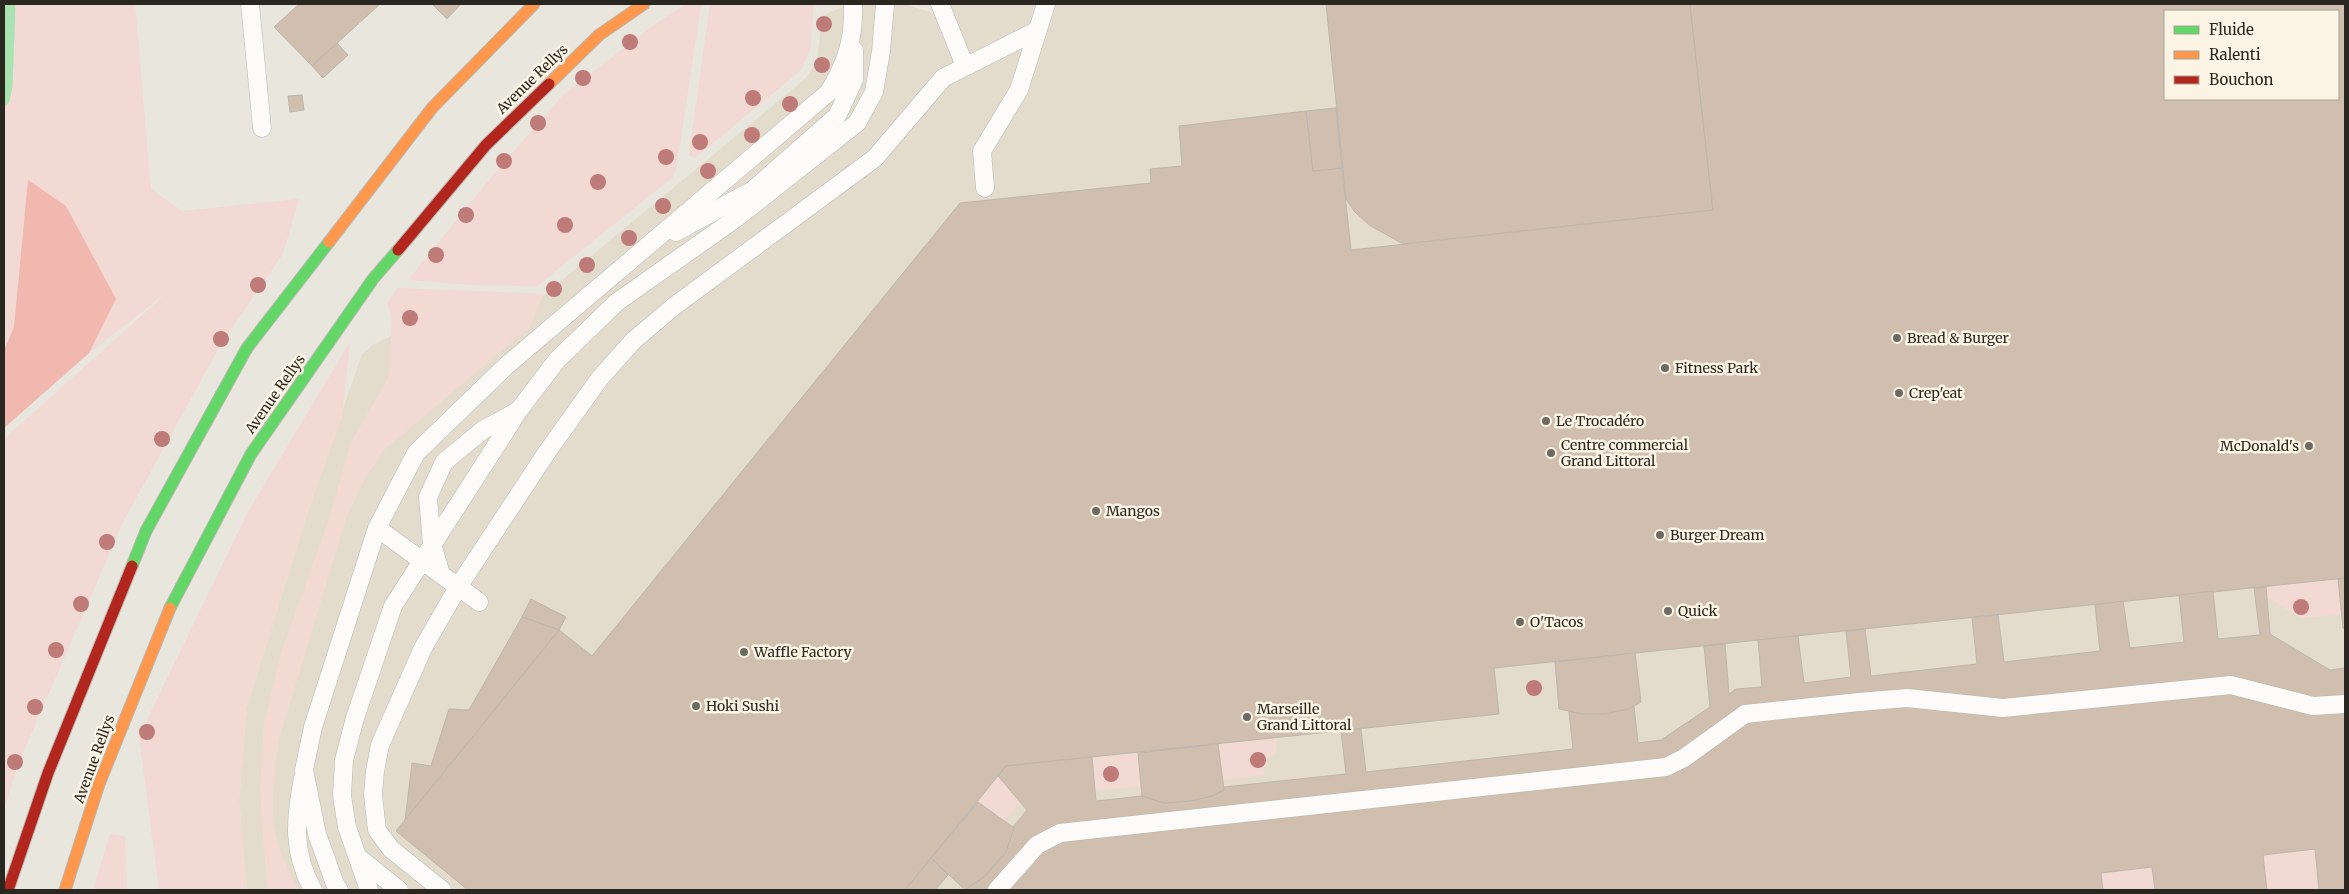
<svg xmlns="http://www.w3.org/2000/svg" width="2349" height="894" viewBox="0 0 2349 894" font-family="Merriweather,serif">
	<rect width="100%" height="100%" fill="#e9e6dd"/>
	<path fill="#e3dccc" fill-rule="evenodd" d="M848 4H904L936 14 944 4H2345V890H247L239 800 247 707 307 515 362 354 374 344 405 330 527 309 806 78 817 61 822 16ZM2165 11H2338V99H2165Z"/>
	<g fill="#f2d9d3">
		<polygon points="4,4 135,4 151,189 182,211 299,199 283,254 221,344 123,522 17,767 4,811 4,439 168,292 89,353 4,428"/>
		<polygon points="687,4 701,4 701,6 677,164 673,177 537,286 473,285 408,280 494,174 563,95 658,22"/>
		<polygon points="710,4 814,4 810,50 801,70 695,158 689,155"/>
		<path d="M398 288 544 294 530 327 384 450 364 480 347 516 279 739C275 767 271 796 274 825 276 847 289 870 298 890H267L260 792 264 723 281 653 329 519 351 442 389 377 392 317 387 303Z"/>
		<polygon points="350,342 342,417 307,515 247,707 239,800 247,890 159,890 139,736 249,510"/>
		<polygon points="2338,579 2341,615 2300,618 2267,597 2266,587"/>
		<path d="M1276 739 1277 752C1267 758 1264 763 1264 775L1223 780 1218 744Z"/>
		<polygon points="1138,753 1140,786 1095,791 1092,757"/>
		<polygon points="998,776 1020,803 1004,821 978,802"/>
		<polygon points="110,834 125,836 127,890 93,890"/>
		<polygon points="2315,849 2319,890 2267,890 2263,855"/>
		<polygon points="2152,867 2155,890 2103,890 2101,874"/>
	</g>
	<polygon fill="#f1b8af" points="28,180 66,206 116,299 89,353 4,428 4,351 14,327"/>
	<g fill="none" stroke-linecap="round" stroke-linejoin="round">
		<polyline stroke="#a9e3b2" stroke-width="11" points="4,100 7,86 10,4"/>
	</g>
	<g fill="#d0beaf" stroke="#bbb7b1" fill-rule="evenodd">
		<polygon points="299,4 380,4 312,66 274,27"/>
		<polygon points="432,4 461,4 447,19"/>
		<polygon points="1326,4 1690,4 1713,210 1403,244 1387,235 1369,225 1354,211 1346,199"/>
		<path d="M1690 4H2345V578L1494 668 1499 714 1006 766 905 890H468L396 831 559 630 592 656 960 203 1151 183 1150 169 1182 166 1179 126 1306 111 1313 171 1342 168 1351 250 1713 210ZM2165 11H2338V99H2165Z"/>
		<polygon points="337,43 348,55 323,78 312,66"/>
		<polygon points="302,95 304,110 290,112 288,96"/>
		<polygon points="1336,108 1342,168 1313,171 1306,111"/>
		<polygon points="2345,578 2345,628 2343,628 2338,579"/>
		<polygon points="2266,587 2270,634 2330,670 2345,668 2345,890 2319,890 2315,849 2263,855 2267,890 2155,890 2152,867 2101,873 2103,890 965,890 985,876 1006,852 1013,827 1027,810 998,776 1006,766 1092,757 1096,801 1142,796 1164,803 1189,801 1212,796 1224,790 1224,787 1346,774 1341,731 1361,729 1366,772 1573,749 1569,711 1583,714 1605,714 1634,706 1638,743 1661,740 1710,707 1704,646 1725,644 1729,694 1736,689 1762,687 1758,640 1798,636 1804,683 1851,677 1846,631 1865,629 1871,676 1977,664 1972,617 1998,615 2004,662 2100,651 2095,605 2123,601 2130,648 2184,642 2179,595 2213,591 2218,639 2260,635 2254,588"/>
		<polygon points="531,599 566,617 559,630 522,617"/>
		<polygon points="522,617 559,630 405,820 412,763 431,766 449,709 469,710"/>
		<polygon points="1635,653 1641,702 1628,709 1605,714 1583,714 1559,709 1555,662"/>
		<polygon points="1218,744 1224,790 1212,796 1189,801 1164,803 1142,796 1138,753"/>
		<polygon points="978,802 1014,828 1006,852 985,876 965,890 931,858"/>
		<polygon points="931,858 948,875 935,890 905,890"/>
	</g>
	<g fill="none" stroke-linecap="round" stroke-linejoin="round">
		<g stroke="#b9b7b0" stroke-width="19">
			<g id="lane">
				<polyline points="250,4 262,128"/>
				<polyline points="940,4 965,66"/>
				<polyline points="985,188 982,151 1019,90 1046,4"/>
				<polyline points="676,232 753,190 837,116 854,80 854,50"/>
				<polyline points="377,528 479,602"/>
				<polyline points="441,574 432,544 428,497 444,462 483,430 516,412"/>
				<path d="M303 778C295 819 292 852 313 890"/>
				<polyline points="358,857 399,890"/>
				<path d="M339 890 335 884 317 834 304 770 313 727 377 528 416 453 506 366 829 92C847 62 854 39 853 4"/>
				<polyline points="369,890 347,827 342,796 344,760 355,718 393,606 519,410 557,360 617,302 735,219 857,123 874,92 881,51 885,4"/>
				<polyline points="442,890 391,849 377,830 373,795 375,771 380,745 423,648 458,587 547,452 600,378 633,341 673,307 875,158 943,78 1038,30"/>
				<polyline points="997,890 1037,845 1060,833 1666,767 1684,758 1745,714 1859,702 1907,698 2003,708 2231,685 2313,706 2345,704"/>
			</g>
		</g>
		<g stroke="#b9b7b0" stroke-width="13">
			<g id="fast">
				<polyline points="132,566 146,531 247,348 329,242"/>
				<polyline points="170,608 251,454 373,279 398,250"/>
			</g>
		</g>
		<g stroke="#b9b7b0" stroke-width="13">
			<g id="slow">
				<polyline points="549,84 599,35 644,4"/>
				<polyline points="329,242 432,108 534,4"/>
				<polyline points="65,890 99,784 170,608"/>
			</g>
		</g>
		<g stroke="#b9b7b0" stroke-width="13">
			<g id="jam">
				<polyline points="398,250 486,145 549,84"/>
				<polyline points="8,890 48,773 132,566"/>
			</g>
		</g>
		<use href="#lane" stroke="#fcfbfa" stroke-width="18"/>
		<use href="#fast" stroke="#63d668" stroke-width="11"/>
		<use href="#slow" stroke="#ff974d" stroke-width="11"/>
		<use href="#jam" stroke="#b3261e" stroke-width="11"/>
	</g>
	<g fill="#be7b78">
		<circle cx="824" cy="24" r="8"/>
		<circle cx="630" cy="42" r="8"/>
		<circle cx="822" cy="65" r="8"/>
		<circle cx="583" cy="78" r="8"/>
		<circle cx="753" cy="98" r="8"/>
		<circle cx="790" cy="104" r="8"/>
		<circle cx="538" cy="123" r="8"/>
		<circle cx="752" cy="135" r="8"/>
		<circle cx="700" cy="142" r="8"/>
		<circle cx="666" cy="157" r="8"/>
		<circle cx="504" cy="161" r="8"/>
		<circle cx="708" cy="171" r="8"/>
		<circle cx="598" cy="182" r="8"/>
		<circle cx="663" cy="206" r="8"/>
		<circle cx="466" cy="215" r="8"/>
		<circle cx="565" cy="225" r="8"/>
		<circle cx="629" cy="238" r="8"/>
		<circle cx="436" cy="255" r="8"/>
		<circle cx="587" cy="265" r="8"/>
		<circle cx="258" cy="285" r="8"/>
		<circle cx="554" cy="289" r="8"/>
		<circle cx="410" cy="318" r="8"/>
		<circle cx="221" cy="339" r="8"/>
		<circle cx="162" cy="439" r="8"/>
		<circle cx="107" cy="542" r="8"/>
		<circle cx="81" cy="604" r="8"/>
		<circle cx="2301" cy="607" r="8"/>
		<circle cx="56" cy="650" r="8"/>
		<circle cx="1534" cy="688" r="8"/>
		<circle cx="35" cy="707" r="8"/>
		<circle cx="147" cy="732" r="8"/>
		<circle cx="1258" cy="760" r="8"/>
		<circle cx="15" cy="762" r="8"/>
		<circle cx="1111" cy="774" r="8"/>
	</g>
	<g fill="#6d6a63" stroke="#fcf5e5" stroke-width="2">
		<circle cx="1897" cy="338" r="5"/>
		<circle cx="1665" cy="368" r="5"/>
		<circle cx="1899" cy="393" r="5"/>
		<circle cx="1546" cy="421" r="5"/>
		<circle cx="2309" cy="446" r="5"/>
		<circle cx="1551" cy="453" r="5"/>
		<circle cx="1096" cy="511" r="5"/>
		<circle cx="1660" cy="535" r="5"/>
		<circle cx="1668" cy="611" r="5"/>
		<circle cx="1520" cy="622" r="5"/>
		<circle cx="744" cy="652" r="5"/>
		<circle cx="696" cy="706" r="5"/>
		<circle cx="1247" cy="717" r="5"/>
	</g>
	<g text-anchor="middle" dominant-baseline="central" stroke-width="5" stroke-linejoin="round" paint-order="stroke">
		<g font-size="14" fill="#2a2721" stroke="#fcf5e5">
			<text transform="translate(532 79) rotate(-44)">Avenue Rellys</text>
			<text transform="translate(275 394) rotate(-55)">Avenue Rellys</text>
			<text transform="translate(94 759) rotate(-70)">Avenue Rellys</text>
		</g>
		<g font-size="14" fill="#2a2721" stroke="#fcf5e5" text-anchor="start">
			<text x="1907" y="338">Bread &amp; Burger</text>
			<text x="1675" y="368">Fitness Park</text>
			<text x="1909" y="393">Crep'eat</text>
			<text x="1556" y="421">Le Trocadéro</text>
			<text x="1561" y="445">Centre commercial<tspan x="1561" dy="16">Grand Littoral</tspan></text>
			<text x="2299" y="446" text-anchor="end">McDonald's</text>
			<text x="1106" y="511">Mangos</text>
			<text x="1670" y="535">Burger Dream</text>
			<text x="1678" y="611">Quick</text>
			<text x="1530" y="622">O'Tacos</text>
			<text x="754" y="652">Waffle Factory</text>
			<text x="706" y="706">Hoki Sushi</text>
			<text x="1257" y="709">Marseille<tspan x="1257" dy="16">Grand Littoral</tspan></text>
		</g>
	</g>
	<rect width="2349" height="894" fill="none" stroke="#2a2721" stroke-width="10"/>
	<rect x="2164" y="10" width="175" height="90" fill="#fcf5e5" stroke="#a8a397"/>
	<rect x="2174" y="26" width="25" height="8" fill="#63d668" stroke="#a8a397"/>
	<text x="2209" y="35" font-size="15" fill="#2a2721">Fluide</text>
	<rect x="2174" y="51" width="25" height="8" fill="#ff974d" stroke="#a8a397"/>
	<text x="2209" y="60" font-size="15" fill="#2a2721">Ralenti</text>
	<rect x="2174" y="76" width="25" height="8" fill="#b3261e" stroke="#a8a397"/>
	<text x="2209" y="85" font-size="15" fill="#2a2721">Bouchon</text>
</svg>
